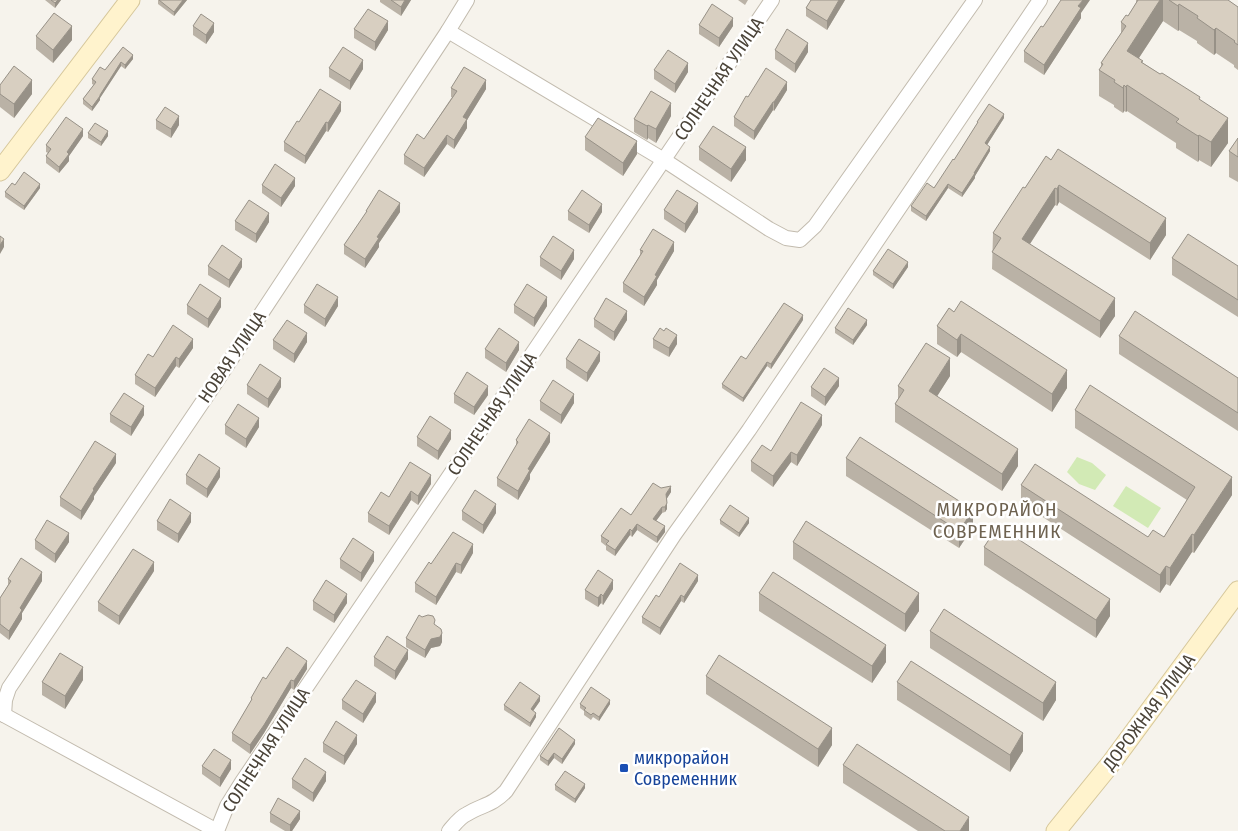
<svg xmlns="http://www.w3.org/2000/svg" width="1238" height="831" viewBox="0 0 1238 831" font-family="'Fira Sans Condensed',sans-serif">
	<rect width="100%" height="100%" fill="#f6f3ec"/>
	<g fill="#d2eab5">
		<polygon points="1077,457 1092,463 1106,475 1095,490 1079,484 1067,472"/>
		<polygon points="1126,486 1161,508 1148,528 1113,506"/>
	</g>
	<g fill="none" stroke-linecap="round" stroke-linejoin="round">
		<g stroke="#c2bbae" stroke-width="16">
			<g id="street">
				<polyline points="448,31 664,160 769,229 786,238 800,240 815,226 975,0"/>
				<polyline points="4,715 5,700 9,688 208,394 448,31 467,0"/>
				<polyline points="4,715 217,831"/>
				<polyline points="217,831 227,806 242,782 772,0"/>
				<path d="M449 831C454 825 460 817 467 814 482 805 493 805 506 791L674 535 749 430 1040 0"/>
			</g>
		</g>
		<g stroke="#d6c79b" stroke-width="21">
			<g id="secondary">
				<polyline points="0,171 130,0"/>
				<polyline points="1056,831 1112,762 1238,591"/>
			</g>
		</g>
		<use href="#street" stroke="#fff" stroke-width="14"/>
		<use href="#secondary" stroke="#fff3cd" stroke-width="19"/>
	</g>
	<g fill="#bab2a6">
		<polygon points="45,0 61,0 55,8"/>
		<polygon points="158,0 187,0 174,16 158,4"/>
		<polygon points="380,0 411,0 401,16 380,2"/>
		<polygon points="738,0 748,0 745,5"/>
		<polygon points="811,0 845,0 827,30 806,16 806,8"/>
		<polygon points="1136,0 1228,0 1238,7 1238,70 1234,67 1234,65 1216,53 1214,55 1197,43 1197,41 1179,30 1178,31 1163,21 1139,58 1143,63 1200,100 1228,143 1211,167 1199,160 1198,162 1176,148 1176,143 1127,111 1126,112 1124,111 1123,113 1114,107 1114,105 1099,96 1099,70 1101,67 1101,63 1121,33 1121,22 1128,16 1136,3"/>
		<polygon points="1081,13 1081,18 1044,75 1024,62 1024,51 1043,27"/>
		<polygon points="699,25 733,26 719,47 699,34"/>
		<polygon points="193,26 214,32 206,44 193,35"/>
		<polygon points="354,29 388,30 375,51 354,38"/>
		<polygon points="36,36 72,40 53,63 36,49"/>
		<polygon points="123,47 133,59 125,69 121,66 100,98 100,100 92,111 83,104 83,99 94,85 92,84 92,79 105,70"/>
		<polygon points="775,50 808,52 795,73 775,59"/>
		<polygon points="329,68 363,69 350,90 329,77"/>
		<polygon points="654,70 688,72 675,93 654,79"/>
		<polygon points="0,85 32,94 14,118 0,107"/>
		<polygon points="451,88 486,89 467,120 467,128 454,149 447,144 424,177 404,164 404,155 424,139 452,97 451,97"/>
		<polygon points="787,90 774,111 773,110 754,140 734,126 734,117 748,97"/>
		<polygon points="341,111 328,132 326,131 305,164 284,151 284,142 299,122"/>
		<polygon points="671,116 656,143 648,138 647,140 634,132 634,119"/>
		<polygon points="1004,118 987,145 990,151 975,176 975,178 962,197 948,188 926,221 911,211 911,206 934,188 954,160 977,124 977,122"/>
		<polygon points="156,120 179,125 171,138 156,129"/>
		<polygon points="88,133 108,136 101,146 88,138"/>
		<polygon points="83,136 69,156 69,161 59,173 46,163 46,156 48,153 46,152 46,145"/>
		<polygon points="585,137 637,154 623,176 585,150"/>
		<polygon points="1238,138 1238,182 1229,177 1229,151"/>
		<polygon points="699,147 746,160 731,182 699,160"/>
		<polygon points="1046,156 1166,235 1150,260 1059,202 1057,206 1055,205 1030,244 1115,316 1100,338 992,269 993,233 1025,188"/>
		<polygon points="15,185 40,188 24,210 5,197 5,192"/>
		<polygon points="262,185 295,186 281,207 262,193"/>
		<polygon points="664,210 698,212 685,233 664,219"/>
		<polygon points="366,211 400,212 379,243 379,247 365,268 344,254 344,245 366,213"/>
		<polygon points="568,211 602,212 589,233 568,220"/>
		<polygon points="235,221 269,222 256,243 235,230"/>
		<polygon points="640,250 674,251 657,280 657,285 644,306 623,292 623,283 640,255"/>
		<polygon points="540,257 574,259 561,280 540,266"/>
		<polygon points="1172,258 1238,266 1238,317 1172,275"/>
		<polygon points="208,266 242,267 229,288 208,275"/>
		<polygon points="908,267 893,289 873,275 873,271"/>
		<polygon points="187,305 221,307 208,328 187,314"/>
		<polygon points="304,305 338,306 325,327 304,313"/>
		<polygon points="514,305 547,306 534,327 514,313"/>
		<polygon points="949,308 1067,388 1052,412 961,352 957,357 937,344 937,326"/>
		<polygon points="594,319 627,320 614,341 594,327"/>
		<polygon points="803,320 771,369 767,366 743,402 722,388 722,384 746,359"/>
		<polygon points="867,325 853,345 835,333 835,328"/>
		<polygon points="664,331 677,344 669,357 653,348 653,339"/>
		<polygon points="1119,336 1238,378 1238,431 1119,354"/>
		<polygon points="273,340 307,342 294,363 273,349"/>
		<polygon points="193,348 179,368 176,366 155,397 135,384 135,375 153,357"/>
		<polygon points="485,349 519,350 506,372 485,358"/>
		<polygon points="566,359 600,361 587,382 566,368"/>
		<polygon points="950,376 937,396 1018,466 1002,491 895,422 895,404 898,399 898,386"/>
		<polygon points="247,385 281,387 268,408 247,394"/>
		<polygon points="839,386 825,406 811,396 811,387"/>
		<polygon points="454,394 488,395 474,415 454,403"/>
		<polygon points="540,401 574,403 561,424 540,410"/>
		<polygon points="1075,410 1232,495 1194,553 1192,552 1170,586 1166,584 1160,593 1021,503 1021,485 1148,537 1164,537 1187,500 1075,428"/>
		<polygon points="110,414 144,415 131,436 110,422"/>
		<polygon points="225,425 259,427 246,448 225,434"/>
		<polygon points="822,425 797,466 791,462 773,487 751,471 751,461"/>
		<polygon points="417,437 451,439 438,460 417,446"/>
		<polygon points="516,440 550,442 530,474 530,479 518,500 497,486 497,478 516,446"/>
		<polygon points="846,458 973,527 959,548 846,476"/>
		<polygon points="116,463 94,496 94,499 81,520 60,506 60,497"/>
		<polygon points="186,475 220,477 207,498 186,484"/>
		<polygon points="431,484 418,505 411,500 389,535 368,522 368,513 389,497"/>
		<polygon points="661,488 671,492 667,498 667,509 665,512 662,513 656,521 665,532 657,543 637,530 632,537 630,535 615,556 606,550 606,546 601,542 601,536 631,515"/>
		<polygon points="462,511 496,513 483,534 462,520"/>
		<polygon points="720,520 749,523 739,537 720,524"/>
		<polygon points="157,521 191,522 178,543 157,530"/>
		<polygon points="35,540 69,542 55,563 35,549"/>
		<polygon points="793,542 919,611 905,632 793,559"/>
		<polygon points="984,547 1110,616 1096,638 984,565"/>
		<polygon points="473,553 461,574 456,572 436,605 415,592 415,583 431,564"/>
		<polygon points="340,559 374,561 361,582 340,568"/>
		<polygon points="154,571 119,625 98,611 98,602"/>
		<polygon points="8,579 42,581 22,613 22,619 9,640 0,633 0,598 8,585"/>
		<polygon points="698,581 684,603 681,601 660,635 642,623 642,617 659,597"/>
		<polygon points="613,589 603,605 601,603 598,607 585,599 585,590"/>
		<polygon points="759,593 886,662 872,683 759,611"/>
		<polygon points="313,601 347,603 334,623 313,610"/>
		<polygon points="435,625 442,642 440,646 431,648 425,658 406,647 406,638"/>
		<polygon points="930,631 1056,700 1043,721 930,648"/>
		<polygon points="374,657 408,659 395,680 374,666"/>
		<polygon points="307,669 294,690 291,688 264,733 250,754 232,741 232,733 251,701 251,698 266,679"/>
		<polygon points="706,676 832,745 818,767 706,694"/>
		<polygon points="83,680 65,709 42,695 42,682"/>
		<polygon points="897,682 1023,751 1010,772 897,700"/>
		<polygon points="342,700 376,702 363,723 342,709"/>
		<polygon points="540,701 533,711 536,717 530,727 504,710 504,705"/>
		<polygon points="580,704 610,704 599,721 593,717 591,720 584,715 584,711 580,708"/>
		<polygon points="323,743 357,744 344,765 323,752"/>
		<polygon points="575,744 562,764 554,758 548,766 540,760 540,756"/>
		<polygon points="843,765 969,831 918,831 843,783"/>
		<polygon points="202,766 231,769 220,787 202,774"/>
		<polygon points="292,779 326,781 313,802 292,788"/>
		<polygon points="555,785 585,788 575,803 555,790"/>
		<polygon points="270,813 300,819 292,831 285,831 270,822"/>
	</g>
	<g fill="#979187">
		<polygon points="58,0 61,0 55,8 55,3"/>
		<polygon points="183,0 187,0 174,16 174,12"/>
		<polygon points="405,0 411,0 401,16 401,7"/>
		<polygon points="839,0 845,0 827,30 827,21"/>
		<polygon points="1083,0 1090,0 1081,13 1081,18 1044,75 1044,65 1078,6"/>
		<polygon points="1160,0 1163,0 1163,21 1127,76 1127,51"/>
		<polygon points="1179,4 1179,30 1178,31 1178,6"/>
		<polygon points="733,18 733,26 719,47 719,38"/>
		<polygon points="388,21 388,30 375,51 375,42"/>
		<polygon points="214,23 214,32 206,44 206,35"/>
		<polygon points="72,26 72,40 53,63 53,50"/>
		<polygon points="1216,28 1216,53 1214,55 1214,30"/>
		<polygon points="808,43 808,52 795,73 795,64"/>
		<polygon points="133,55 133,59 125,69 125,65"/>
		<polygon points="363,60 363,69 350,90 350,81"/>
		<polygon points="121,62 121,66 100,98 100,100 92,111 92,107"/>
		<polygon points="688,63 688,72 675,93 675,84"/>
		<polygon points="32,80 32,94 14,118 14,104"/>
		<polygon points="486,80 486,89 467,120 467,128 454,149 454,140 463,117"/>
		<polygon points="787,82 787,90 774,111 774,102"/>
		<polygon points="1124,85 1124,111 1123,113 1123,88"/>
		<polygon points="1127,85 1127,111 1126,112 1126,87"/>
		<polygon points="341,102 341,111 328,132 328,123"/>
		<polygon points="773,102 773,110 754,140 754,131"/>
		<polygon points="671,103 671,116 656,143 656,129"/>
		<polygon points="1004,114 1004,118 985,148 985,143"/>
		<polygon points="179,116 179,125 171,138 171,129"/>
		<polygon points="1228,118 1228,143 1211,167 1211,142"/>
		<polygon points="326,122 326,131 305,164 305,156"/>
		<polygon points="648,125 648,138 647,140 647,126"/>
		<polygon points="83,129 83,136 69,156 69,161 59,173 59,167 67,152"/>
		<polygon points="108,131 108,136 101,146 101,142"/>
		<polygon points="447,135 447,144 424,177 424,168"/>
		<polygon points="1199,135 1199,160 1198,162 1198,136"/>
		<polygon points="637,141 637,154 623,176 623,163"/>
		<polygon points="746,147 746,160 731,182 731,169"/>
		<polygon points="990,147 990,151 975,176 975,178 962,197 962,193 974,173"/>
		<polygon points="295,178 295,186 281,207 281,198"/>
		<polygon points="40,184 40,188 24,210 24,206"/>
		<polygon points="948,184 948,188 926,221 926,216"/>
		<polygon points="1059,185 1059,202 1057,206 1057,189"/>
		<polygon points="1055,188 1055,205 1022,256 1022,239"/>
		<polygon points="400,203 400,212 379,243 379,247 365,268 365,259 377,237"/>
		<polygon points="698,203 698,212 685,233 685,224"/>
		<polygon points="602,204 602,212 589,233 589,225"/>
		<polygon points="269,213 269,222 256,243 256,234"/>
		<polygon points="1166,218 1166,235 1150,260 1150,243"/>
		<polygon points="4,239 4,247 0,254 0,245"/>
		<polygon points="674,242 674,251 657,280 657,285 644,306 644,297 655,275"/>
		<polygon points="574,250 574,259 561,280 561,271"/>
		<polygon points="242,259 242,267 229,288 229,280"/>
		<polygon points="908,262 908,267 893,289 893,284"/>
		<polygon points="338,297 338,306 325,327 325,319"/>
		<polygon points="547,297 547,306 534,327 534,318"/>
		<polygon points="221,298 221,307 208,328 208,319"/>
		<polygon points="1115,298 1115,316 1100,338 1100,321"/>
		<polygon points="627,311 627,320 614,341 614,332"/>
		<polygon points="803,315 803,320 771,369 771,364"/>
		<polygon points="867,320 867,325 853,345 853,340"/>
		<polygon points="307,333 307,342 294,363 294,354"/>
		<polygon points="961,334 961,352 957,357 957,340"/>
		<polygon points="677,335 677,344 669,357 669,348"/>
		<polygon points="193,339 193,348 179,368 179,359"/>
		<polygon points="519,342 519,350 506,372 506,363"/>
		<polygon points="600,352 600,361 587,382 587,373"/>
		<polygon points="176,357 176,366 155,397 155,388"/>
		<polygon points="950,358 950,376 929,409 929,391"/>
		<polygon points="767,362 767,366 743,402 743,398"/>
		<polygon points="1067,370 1067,388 1052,412 1052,394"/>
		<polygon points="281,378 281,387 268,408 268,399"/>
		<polygon points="839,378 839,386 825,406 825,397"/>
		<polygon points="488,386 488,395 474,415 474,407"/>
		<polygon points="574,394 574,403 561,424 561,415"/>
		<polygon points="144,406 144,415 131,436 131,427"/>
		<polygon points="822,415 822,425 797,466 797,455"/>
		<polygon points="259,418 259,427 246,448 246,439"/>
		<polygon points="451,430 451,439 438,460 438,451"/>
		<polygon points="550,433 550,442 530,474 530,479 518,500 518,491 528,469"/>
		<polygon points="1018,449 1018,466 1002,491 1002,474"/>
		<polygon points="791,452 791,462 773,487 773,476"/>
		<polygon points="116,454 116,463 94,496 94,499 81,520 81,511 93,489"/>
		<polygon points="220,468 220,477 207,498 207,489"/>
		<polygon points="431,475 431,484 418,505 418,496"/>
		<polygon points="1232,477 1232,495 1194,553 1194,535"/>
		<polygon points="671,486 671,492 666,500 666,494"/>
		<polygon points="411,491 411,500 389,535 389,526"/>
		<polygon points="667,503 667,509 665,512 665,507"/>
		<polygon points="496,504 496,513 483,534 483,525"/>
		<polygon points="662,507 662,513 653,525 653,519"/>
		<polygon points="973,510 973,527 959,548 959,531"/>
		<polygon points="191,513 191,522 178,543 178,534"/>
		<polygon points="749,518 749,523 739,537 739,533"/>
		<polygon points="637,524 637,530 632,537 632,531"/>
		<polygon points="665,526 665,532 657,543 657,537"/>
		<polygon points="630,529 630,535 615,556 615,550"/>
		<polygon points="69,533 69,542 55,563 55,554"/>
		<polygon points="1192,534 1192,552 1170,586 1170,568"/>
		<polygon points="473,544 473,553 461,574 461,565"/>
		<polygon points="374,552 374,561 361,582 361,573"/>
		<polygon points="154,562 154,571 119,625 119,616"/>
		<polygon points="456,563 456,572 436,605 436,597"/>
		<polygon points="1166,566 1166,584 1160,593 1160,575"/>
		<polygon points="42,572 42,581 22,613 22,619 9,640 9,631 20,608"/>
		<polygon points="698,575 698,581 684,603 684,597"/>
		<polygon points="613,580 613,589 603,605 603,596"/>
		<polygon points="919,593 919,611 905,632 905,614"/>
		<polygon points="347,594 347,603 334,623 334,615"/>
		<polygon points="601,594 601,603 598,607 598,598"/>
		<polygon points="681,595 681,601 660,635 660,628"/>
		<polygon points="1110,599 1110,616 1096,638 1096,620"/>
		<polygon points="442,633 442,642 440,646 431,648 425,658 425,650 431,639"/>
		<polygon points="886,645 886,662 872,683 872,666"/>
		<polygon points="408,650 408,659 395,680 395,671"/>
		<polygon points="307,661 307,669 294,690 294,681"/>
		<polygon points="83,667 83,680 65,709 65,696"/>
		<polygon points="291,680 291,688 264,733 250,754 250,745"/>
		<polygon points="1056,682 1056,700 1043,721 1043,703"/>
		<polygon points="376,693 376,702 363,723 363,714"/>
		<polygon points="540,696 540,701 531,714 531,709"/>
		<polygon points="610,700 610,704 599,721 599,717"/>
		<polygon points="536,713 536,717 530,727 530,723"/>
		<polygon points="832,728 832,745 818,767 818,749"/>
		<polygon points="1023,733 1023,751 1010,772 1010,755"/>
		<polygon points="357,735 357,744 344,765 344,756"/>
		<polygon points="575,740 575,744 562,764 562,759"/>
		<polygon points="554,753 554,758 548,766 548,761"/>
		<polygon points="231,760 231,769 220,787 220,778"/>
		<polygon points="326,772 326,781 313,802 313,793"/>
		<polygon points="585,784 585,788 575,803 575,799"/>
		<polygon points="300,811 300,819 292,831 290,831 290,825"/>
		<polygon points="969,817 969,831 960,831"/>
	</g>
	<g fill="#d8cfc1" stroke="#979187">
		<polygon points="51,0 58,0 55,3"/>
		<polygon points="159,0 183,0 174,12"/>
		<polygon points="391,0 405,0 401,7"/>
		<polygon points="811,0 839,0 827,21 806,8"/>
		<polygon points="1061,0 1083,0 1078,6 1081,8 1044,65 1024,51 1041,26 1043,27"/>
		<polygon points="1138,0 1160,0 1127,51 1143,61 1141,62 1160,74 1162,73 1200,97 1199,99 1228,118 1211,142 1199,135 1198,136 1176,122 1179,119 1127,85 1126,87 1124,85 1123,88 1114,82 1115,80 1099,70 1103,64 1101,63 1126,26 1121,22 1126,15 1128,16"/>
		<polygon points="1169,0 1228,0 1238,7 1238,45 1234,42 1235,41 1216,28 1214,30 1197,18 1198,16 1179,4 1178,6"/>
		<polygon points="712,4 733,18 719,38 699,25"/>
		<polygon points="368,9 388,21 375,42 354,29"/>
		<polygon points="54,13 72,26 53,50 36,36"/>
		<polygon points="201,14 214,23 206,35 193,26"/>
		<polygon points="787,29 808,43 795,64 775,50"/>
		<polygon points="123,47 133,55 125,65 121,62 100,95 100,96 92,107 83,99 96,82 92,79 100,67 105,70"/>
		<polygon points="343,47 363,60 350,81 329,68"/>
		<polygon points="668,50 688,63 675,84 654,70"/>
		<polygon points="14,66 32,80 14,104 0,94 0,85"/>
		<polygon points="464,67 486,80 463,117 467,119 454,140 447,135 424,168 404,155 417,134 424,139 457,91 451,88"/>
		<polygon points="766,68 787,82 774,102 773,102 754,131 734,117 746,96 748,97"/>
		<polygon points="320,89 341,102 328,123 326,122 305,156 284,142 297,121 299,122"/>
		<polygon points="651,91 671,103 656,129 648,125 647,126 634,119"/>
		<polygon points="989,104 1004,114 985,143 990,147 974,173 975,173 962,193 948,184 926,216 911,206 927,183 934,188 953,159 954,160 978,122 977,122"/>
		<polygon points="165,107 179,116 171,129 156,120"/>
		<polygon points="66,117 83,129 67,152 69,154 59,167 46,156 51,149 46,145"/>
		<polygon points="598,118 637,141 623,163 585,137"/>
		<polygon points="95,123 108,131 101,142 88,133"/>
		<polygon points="713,126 746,147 731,169 699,147"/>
		<polygon points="1238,138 1238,157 1229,151"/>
		<polygon points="1058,149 1166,218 1150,243 1059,185 1057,189 1055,188 1022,239 1115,298 1100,321 992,252 1001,238 993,233 1023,187 1025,188 1046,156 1051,160"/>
		<polygon points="275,164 295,178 281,198 262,185"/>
		<polygon points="24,172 40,184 24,206 5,192 12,183 15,185"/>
		<polygon points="379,190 400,203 377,237 379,238 365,259 344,245 367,211 366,211"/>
		<polygon points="582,190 602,204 589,225 568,211"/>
		<polygon points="677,190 698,203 685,224 664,210"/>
		<polygon points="249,200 269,213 256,234 235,221"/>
		<polygon points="653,229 674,242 655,275 657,276 644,297 623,283 643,251 640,250"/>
		<polygon points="1188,234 1238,266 1238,300 1172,258"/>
		<polygon points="0,236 4,239 0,245"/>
		<polygon points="553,236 574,250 561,271 540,257"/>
		<polygon points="222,245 242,259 229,280 208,266"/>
		<polygon points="888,249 908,262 893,284 873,271"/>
		<polygon points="200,284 221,298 208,319 187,305"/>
		<polygon points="317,284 338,297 325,319 304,305"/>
		<polygon points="527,284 547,297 534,318 514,305"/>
		<polygon points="606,298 627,311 614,332 594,319"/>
		<polygon points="961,301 1067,370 1052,394 961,334 957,340 937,326 949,308 954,312"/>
		<polygon points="784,303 803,315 771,364 767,362 743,398 722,384 741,356 746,359"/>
		<polygon points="848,308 867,320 853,340 835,328"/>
		<polygon points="1135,311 1238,378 1238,413 1119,336"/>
		<polygon points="287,320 307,333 294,354 273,340"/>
		<polygon points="173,325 193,339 179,359 176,357 155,388 135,375 148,354 153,357"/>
		<polygon points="499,328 519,342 506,363 485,349"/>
		<polygon points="660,328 664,331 666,328 677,335 669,348 653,339"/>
		<polygon points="579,339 600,352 587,373 566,359"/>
		<polygon points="926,343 950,358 929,391 1018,449 1002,474 895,404 904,390 898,386"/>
		<polygon points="260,364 281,378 268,399 247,385"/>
		<polygon points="824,368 839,378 825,397 811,387"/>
		<polygon points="467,372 488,386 474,407 454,394"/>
		<polygon points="553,380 574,394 561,415 540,401"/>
		<polygon points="1090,385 1232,477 1194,535 1192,534 1170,568 1166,566 1160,575 1021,485 1035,464 1148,537 1153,530 1164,537 1195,487 1075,410"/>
		<polygon points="124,393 144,406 131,427 110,414"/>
		<polygon points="801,402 822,415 797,455 791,452 773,476 751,461 762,445 771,451"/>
		<polygon points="238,404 259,418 246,439 225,425"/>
		<polygon points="430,416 451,430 438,451 417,437"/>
		<polygon points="529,419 550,433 528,469 530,470 518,491 497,478 518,442 516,440"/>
		<polygon points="860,437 973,510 959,531 846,458"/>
		<polygon points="95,441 116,454 93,489 94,490 81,511 60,497"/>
		<polygon points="199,454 220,468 207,489 186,475"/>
		<polygon points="410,462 431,475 418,496 411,491 389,526 368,513 381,492 389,497"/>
		<polygon points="653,483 661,488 671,486 666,494 667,503 665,507 662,507 653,519 665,526 657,537 637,524 632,531 630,529 615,550 606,544 609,541 601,536 621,508 631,515"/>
		<polygon points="475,490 496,504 483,525 462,511"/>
		<polygon points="170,499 191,513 178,534 157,521"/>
		<polygon points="730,505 749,518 739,533 720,520"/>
		<polygon points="47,520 69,533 55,554 35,540"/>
		<polygon points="806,521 919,593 905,614 793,542"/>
		<polygon points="998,526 1110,599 1096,620 984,547"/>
		<polygon points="453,532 473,544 461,565 456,563 436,597 415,583 429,562 431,564"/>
		<polygon points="353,538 374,552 361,573 340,559"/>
		<polygon points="133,549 154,562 119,616 98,602"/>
		<polygon points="21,558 42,572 20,608 22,610 9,631 0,624 0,598 11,581 8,579"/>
		<polygon points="680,563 698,575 684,597 681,595 660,628 642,617 656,595 659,597"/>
		<polygon points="598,570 613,580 603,596 601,594 598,598 585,590"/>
		<polygon points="773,572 886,645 872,666 759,593"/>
		<polygon points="326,580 347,594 334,615 313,601"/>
		<polygon points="944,609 1056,682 1043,703 930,631"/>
		<polygon points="419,615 422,617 428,615 433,616 435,620 434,624 441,629 442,633 440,637 431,639 425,650 406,638"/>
		<polygon points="387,636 408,650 395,671 374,657"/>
		<polygon points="287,647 307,661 294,681 291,680 264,725 250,745 232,733 252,699 251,698 263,677 266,679"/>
		<polygon points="60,653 83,667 65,696 42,682"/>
		<polygon points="719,655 832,728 818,749 706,676"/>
		<polygon points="911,661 1023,733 1010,755 897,682"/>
		<polygon points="356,680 376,693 363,714 342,700"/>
		<polygon points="520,682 540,696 531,709 536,713 530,723 504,705"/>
		<polygon points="591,687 610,700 599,717 593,713 591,715 584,710 586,708 580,704"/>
		<polygon points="336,721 357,735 344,756 323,743"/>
		<polygon points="559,728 575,740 562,759 554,753 548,761 540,756"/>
		<polygon points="857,744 969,817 960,831 945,831 843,765"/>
		<polygon points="214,749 231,760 220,778 202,766"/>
		<polygon points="305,758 326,772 313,793 292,779"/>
		<polygon points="565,771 585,784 575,799 555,785"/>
		<polygon points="278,798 300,811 290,825 270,813"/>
	</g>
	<rect fill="#1a4fb4" stroke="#fff" stroke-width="2" x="619" y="763" width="10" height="10" rx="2.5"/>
	<g text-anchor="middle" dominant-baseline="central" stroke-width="5" stroke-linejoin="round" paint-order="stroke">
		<g font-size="18" fill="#4b4439" stroke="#fff">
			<text transform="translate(719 79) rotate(-56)">СОЛНЕЧНАЯ УЛИЦА</text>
			<text transform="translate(232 357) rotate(-56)">НОВАЯ УЛИЦА</text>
			<text transform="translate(492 414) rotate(-56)">СОЛНЕЧНАЯ УЛИЦА</text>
			<text transform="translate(1149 712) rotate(-53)">ДОРОЖНАЯ УЛИЦА</text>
			<text transform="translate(266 750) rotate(-57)">СОЛНЕЧНАЯ УЛИЦА</text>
		</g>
		<g font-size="18" fill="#164399" stroke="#fff" text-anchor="start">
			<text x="634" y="758">микрорайон<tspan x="634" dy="21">Современник</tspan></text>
		</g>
		<g font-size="19" letter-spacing="1" fill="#6e6250" stroke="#fff">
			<text x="997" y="509">МИКРОРАЙОН<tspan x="997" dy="22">СОВРЕМЕННИК</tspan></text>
		</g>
	</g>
</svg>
